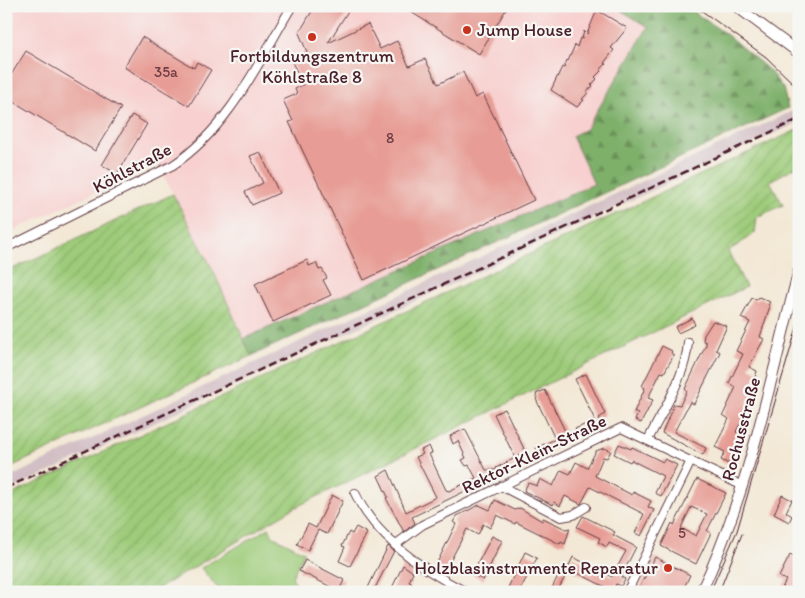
<svg xmlns="http://www.w3.org/2000/svg" width="805" height="598" viewBox="0 0 805 598" font-family="Itim,sans-serif">
	<defs>
		<pattern id="forest-firs" width="22" height="20" patternUnits="userSpaceOnUse" patternTransform="scale(1.25)"><rect width="22" height="20" fill="#7eb06a"/><path d="M5 1l3.5 6h-7zM16 11l3.5 6h-7z" fill="#698f57"/></pattern>
		<pattern id="garden-furrows" width="10" height="10" patternUnits="userSpaceOnUse" patternTransform="scale(1.25)"><rect width="10" height="10" fill="#9ecc7a"/><path d="M-1 1l2-2M0 10L10 0M9 11l2-2" fill="none" stroke="#8aaf6a"/></pattern>
	</defs>
	<rect width="100%" height="100%" fill="#f6f6f2"/>
	<filter id="ink" filterUnits="userSpaceOnUse"><feTurbulence type="fractalNoise" baseFrequency=".02" numOctaves="2"/><feDisplacementMap in="SourceGraphic" scale="10" xChannelSelector="R" yChannelSelector="G"/><feConvolveMatrix kernelMatrix="1 2 1 2 8 2 1 2 1" color-interpolation-filters="sRGB"/></filter>
	<filter id="wash" filterUnits="userSpaceOnUse"><feTurbulence type="fractalNoise" baseFrequency=".0096" numOctaves="4" result="noise"/><feDisplacementMap in="SourceGraphic" scale="20" xChannelSelector="R" yChannelSelector="G"/><feGaussianBlur stdDeviation="1.12" result="paint"/><feColorMatrix in="noise" values="0 0 0 0 0 0 0 0 0 0 0 0 0 0 0 0 0 1.4 0 .05"/><feComposite in="paint" operator="in"/></filter>
	<g filter="url(#wash)">
		<rect width="100%" height="100%" fill="#f3e8d5"/>
		<polygon fill="#f7d0cf" points="6,6 614,6 648,27 586,129 594,184 243,339 212,268 157,163 6,234"/>
		<polygon fill="#d2bec5" points="799,108 799,122 6,492 6,479"/>
		<polygon fill="#9ecc7a" stroke="#747652" points="269,528 274,537 304,552 292,577 299,589 305,592 221,592 201,568"/>
		<polygon fill="url(#forest-firs)" stroke="#64684a" points="614,6 685,6 726,34 769,70 783,88 788,108 251,356 243,339 594,184 572,136 586,129 648,27"/>
		<g fill="url(#garden-furrows)" stroke="#747652">
			<path d="M799 129V165L770 181 783 205 757 217 755 233C745 239 739 245 728 251L746 287 294 508 152 592H6V497Z"/>
			<polygon points="173,194 212,268 251,356 6,469 6,272"/>
		</g>
		<g id="blocks">
			<g fill="#e79d95" fill-rule="evenodd">
				<polygon points="315,6 345,6 348,11 328,43 368,24 380,49 397,41 409,66 425,59 438,84 463,72 475,98 483,94 534,200 364,280 289,122 293,121 283,100 297,94 295,89 303,85 291,60 307,52 299,33"/>
				<polygon points="401,6 508,6 479,54"/>
				<polygon points="597,10 627,28 611,48 614,50 604,63 606,64 600,70 601,71 595,77 597,79 591,85 593,86 586,92 588,93 582,99 584,100 577,107 551,90 562,67 564,68 567,60 568,61 575,45 577,47 580,38 582,39 584,31 587,34"/>
				<polygon points="142,37 194,68 197,62 211,70 189,106 124,67"/>
				<polygon points="26,51 121,108 95,151 6,97 6,83"/>
				<polygon points="132,115 147,124 117,174 102,165"/>
				<polygon points="260,152 279,193 252,205 245,192 263,183 250,156"/>
				<polygon points="307,260 309,266 316,263 319,270 322,269 327,278 323,280 331,295 273,322 255,284"/>
				<polygon points="759,297 770,302 768,305 770,306 760,337 764,339 749,367 757,371 751,389 753,396 747,402 751,407 749,416 743,418 736,432 743,435 729,464 721,460 725,452 715,447 729,419 723,415 736,387 729,383 743,354 736,351 750,322 741,318 752,298 757,300"/>
				<polygon points="692,318 695,325 678,333 675,327"/>
				<polygon points="713,321 727,326 716,350 720,352 694,404 690,402 674,432 706,448 703,455 662,433 674,404 680,405 687,391 685,389 706,345 706,342 703,341 704,335"/>
				<polygon points="662,346 672,351 671,353 674,355 664,373 661,372 648,398 653,400 641,423 635,420 638,414 634,412 645,388 642,386"/>
				<polygon points="586,374 605,414 599,418 602,424 579,436 575,429 595,420 575,379"/>
				<polygon points="545,390 566,433 557,438 559,437 562,444 539,455 536,448 555,439 536,399 537,398 536,394"/>
				<polygon points="505,409 526,453 519,456 523,463 412,517 415,523 404,532 386,498 388,497 378,476 388,470 406,512 436,497 416,457 423,454 421,450 429,446 432,453 429,454 446,490 449,491 476,478 469,465 466,466 462,460 466,458 458,441 453,444 450,436 465,429 486,470 497,470 496,468 515,458 494,414"/>
				<polygon points="619,444 631,449 632,447 663,462 665,459 677,465 661,496 655,493 663,476 631,460 630,462 614,454"/>
				<polygon points="604,448 611,451 607,458 603,457 595,476 632,495 633,492 651,501 648,507 654,510 641,536 635,533 644,514 590,487 581,504 565,496 560,506 554,502 553,505 524,491 528,483 537,486 540,479 553,486 561,470 570,474 576,462 587,468 596,451"/>
				<path d="M697 479 726 493 707 531 711 533 696 564 661 546 672 523 674 525ZM691 507 707 514 696 536 681 528Z"/>
				<polygon points="332,495 343,501 327,534 318,530 308,550 297,544 308,524 316,528"/>
				<polygon points="782,495 792,500 786,512 792,516 789,522 774,514"/>
				<polygon points="495,500 515,510 520,508 542,521 543,518 566,529 570,528 565,544 561,542 560,544 516,522 515,524 497,515 490,528 483,524 478,535 467,529 444,573 435,567 456,524 453,522 457,516 479,505 490,510"/>
				<polygon points="583,516 615,532 613,535 636,547 621,577 625,579 621,586 616,584 613,591 568,568 573,557 612,577 626,551 609,543 607,547 598,542 600,538 577,527"/>
				<polygon points="356,527 367,533 350,566 339,561 345,547 342,546 349,532 352,534"/>
				<polygon points="492,536 502,541 483,580 472,574"/>
				<polygon points="388,546 394,551 373,592 366,592"/>
				<polygon points="525,552 537,558 519,592 506,592"/>
				<polygon points="790,555 799,559 799,592 780,592 786,580 779,577"/>
				<polygon points="655,557 690,575 682,592 637,592"/>
				<polygon points="305,560 344,580 339,591 299,571"/>
				<polygon points="403,565 413,572 409,582 412,583 407,592 390,592"/>
				<polygon points="561,570 567,573 557,592 550,592"/>
			</g>
		</g>
	</g>
	<g filter="url(#ink)">
		<use href="#blocks" fill-opacity="0" stroke="#633d44" stroke-width="1"/>
		<g fill="none" stroke-linecap="round" stroke-linejoin="round">
			<g stroke="#633d44" stroke-width="10">
				<g id="street">
					<path d="M6 248 173 165C229 128 258 63 292 6"/>
					<path d="M648 440C663 410 686 376 688 342"/>
					<polyline points="501,486 561,517 573,515 586,507"/>
					<path d="M355 493C375 537 423 570 466 592"/>
					<polyline points="395,545 422,525 621,428 743,486"/>
					<polyline points="627,592 691,461"/>
				</g>
			</g>
			<g stroke="#633d44" stroke-width="12">
				<g id="secondary">
					<polyline points="736,6 799,53"/>
					<path d="M701 592C750 489 770 379 799 270"/>
				</g>
			</g>
			<use href="#street" stroke="#fff" stroke-width="8"/>
			<use href="#secondary" stroke="#fff" stroke-width="10"/>
			<g stroke="#4a1f2b" stroke-width="1">
				<polyline points="695,6 766,57 799,89"/>
				<polyline points="710,592 737,531 799,320"/>
				<polyline points="719,592 742,534"/>
			</g>
			<polyline stroke="#4a1f2b" stroke-width="2.5" stroke-dasharray="8 4" stroke-linecap="butt" points="6,488 799,119"/>
		</g>
	</g>
	<g fill="#c8321e" stroke="#f6f6f2" stroke-width="2">
		<circle cx="467" cy="30" r="5"/>
		<circle cx="312" cy="37" r="5"/>
		<circle cx="668" cy="568" r="5"/>
	</g>
	<g text-anchor="middle" dominant-baseline="central" stroke-width="4.5" stroke-linejoin="round" paint-order="stroke">
		<g font-size="15" fill="#713e46">
			<text x="166" y="72">35a</text>
			<text x="390" y="138">8</text>
			<text x="682" y="533">5</text>
		</g>
		<g font-size="18" fill="#4a1f2b" stroke="#f6f6f2" text-anchor="start">
			<text x="477" y="30">Jump House</text>
			<text x="312" y="56" text-anchor="middle">Fortbildungszentrum<tspan x="312" dy="21">Köhlstraße 8</tspan></text>
			<text x="658" y="568" text-anchor="end">Holzblasinstrumente Reparatur</text>
		</g>
		<g font-size="18" fill="#4a1f2b" stroke="#f6f6f2">
			<text transform="translate(132 168) rotate(-28)">Köhlstraße</text>
			<text transform="translate(741 429) rotate(-75)">Rochusstraße</text>
			<text transform="translate(534 454) rotate(-26)">Rektor-Klein-Straße</text>
		</g>
	</g>
	<rect width="805" height="598" fill="none" stroke="#f6f6f2" stroke-width="25"/>
</svg>
